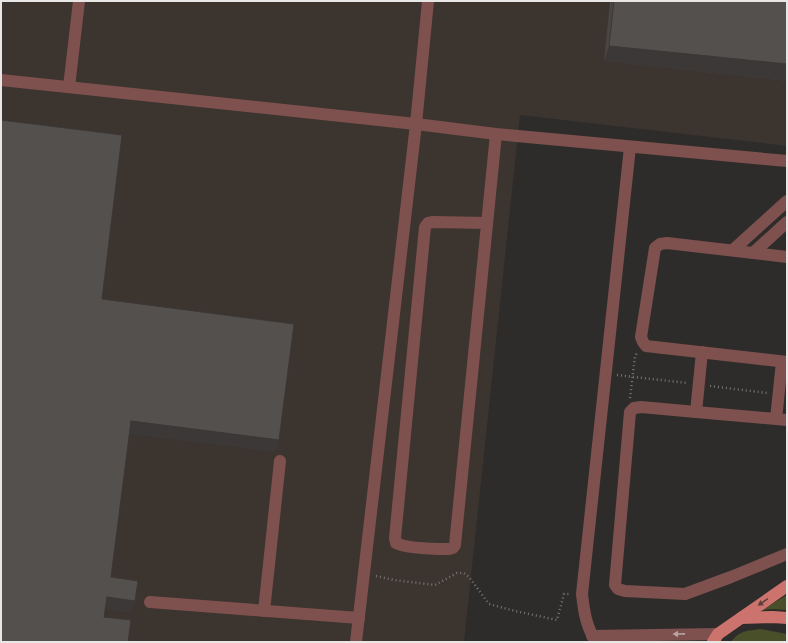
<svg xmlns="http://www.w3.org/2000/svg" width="788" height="643" viewBox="0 0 788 643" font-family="Literata,serif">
	<rect width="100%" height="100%" fill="#2e2c2a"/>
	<polygon fill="#3c342f" points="1,1 787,1 787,146 520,115 464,642 1,642"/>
	<g fill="#494f29">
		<polygon points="787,595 787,610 773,609 762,610"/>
		<path d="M760 629 787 634V642H731C740 630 747 631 760 629Z"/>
	</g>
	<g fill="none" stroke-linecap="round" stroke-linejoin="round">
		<g stroke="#787674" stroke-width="2.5" stroke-dasharray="1 3" stroke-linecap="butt">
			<polyline points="617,375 687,383"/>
			<polyline points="710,386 767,393"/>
			<polyline points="630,398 635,356 637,353"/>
			<polyline points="376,576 394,580 435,585 457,573 464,573 469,577 489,604 515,611 557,620 564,594 569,594"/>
		</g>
		<g stroke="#7e514e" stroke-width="12">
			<polyline points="1,80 416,124 496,134 787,161"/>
			<polyline points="69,87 79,1"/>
			<path d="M487 223 433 222 428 223 425 227 395 538 396 543C407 549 436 549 449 549L453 548 455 545 496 134"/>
			<polyline points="733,250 787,201"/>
			<polyline points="753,253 787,222"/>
			<polyline points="787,257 667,243 660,244 655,248 641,337 643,342 646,346 787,362"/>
			<polyline points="702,352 696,412 641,407 634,408 630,412 615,585 618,589 625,591 685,594 731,577 787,554"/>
			<polyline points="696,412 787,420"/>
			<polyline points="776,419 782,362"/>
			<polyline points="150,602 359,618"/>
			<polyline points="264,611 280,461"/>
			<polyline points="592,636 718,634"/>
			<polyline points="356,642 416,124 428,1"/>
			<path d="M596 642C586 626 584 612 582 594L630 147"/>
		</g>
		<g stroke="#cd736d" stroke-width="12">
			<polyline points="741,618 773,617 787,618"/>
			<polyline points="713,642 718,634 787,586"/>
		</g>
	</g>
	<polygon fill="#484543" points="610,1 787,1 787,81 604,61"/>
	<g fill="#3b3837">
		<polygon points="609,46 787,64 787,81 604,61"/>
		<polygon points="131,421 279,440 275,452 126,434"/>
		<polygon points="107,597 135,601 131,613 102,609"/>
	</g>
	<g fill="#54504e" stroke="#3b3837">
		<polygon points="614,1 787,1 787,64 609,46"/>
		<polygon points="1,120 122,135 102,299 294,324 279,440 131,421 111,577 138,581 135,601 107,597 104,617 131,620 128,642 1,642"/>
	</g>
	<defs><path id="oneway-solid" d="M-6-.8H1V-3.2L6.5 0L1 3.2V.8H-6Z"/></defs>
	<use fill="#5f3e3b" href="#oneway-solid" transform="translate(763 602) rotate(146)"/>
	<use fill="#b9a4a2" href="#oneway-solid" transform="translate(679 634) rotate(179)"/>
	<rect width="788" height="643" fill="none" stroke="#e9e7e6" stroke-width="4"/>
</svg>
